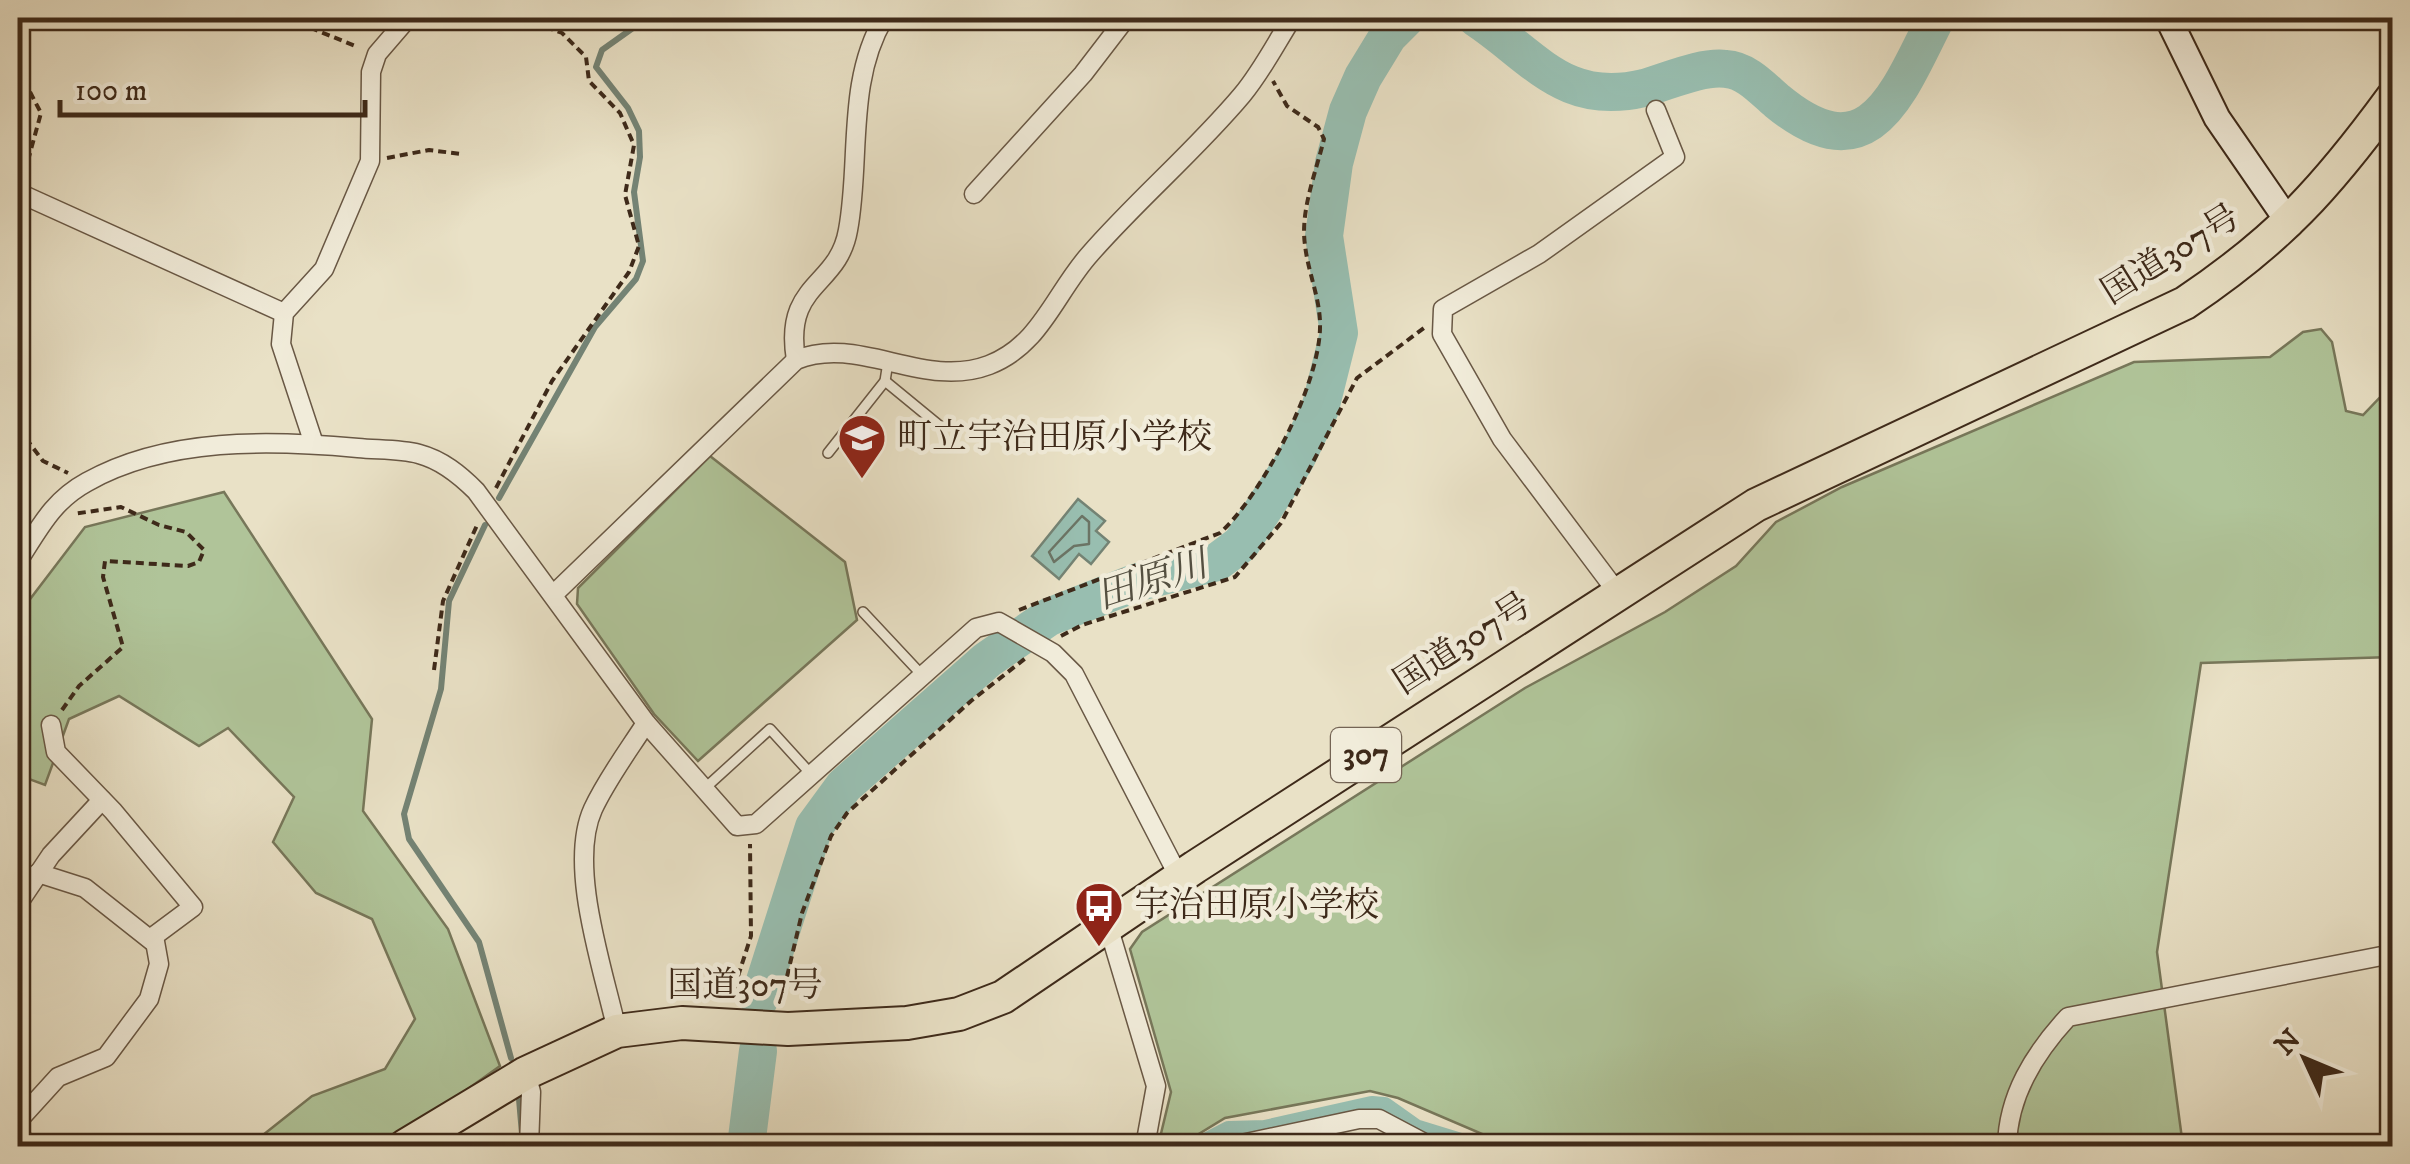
<svg xmlns="http://www.w3.org/2000/svg" width="2410" height="1164" viewBox="0 0 2410 1164" font-family="'IM FELL DW Pica','Noto Serif JP',serif">
	<rect width="100%" height="100%" fill="#e9e1c6"/>
	<filter id="stains"><feTurbulence type="fractalNoise" baseFrequency=".002" numOctaves="4"/><feColorMatrix values="0 0 0 0 .2 0 0 0 0 .09 0 0 0 0 .02 0 0 0 .5 -.17"/></filter>
	<radialGradient id="worn" r=".72"><stop offset=".6" stop-color="#630" stop-opacity="0"/><stop offset="1" stop-color="#630" stop-opacity=".3"/></radialGradient>
	<g fill="#b0c499" stroke="#77775a" stroke-width="2.5">
		<polygon points="2321,329 2332,342 2346,411 2363,415 2387,390 2392,411 2392,657 2201,663 2157,952 2183,1146 1510,1146 1398,1098 1370,1091 1225,1118 1179,1146 1158,1146 1171,1092 1130,949 1142,932 1525,688 1665,612 1736,566 1776,522 1842,487 2134,362 2270,357 2303,332"/>
		<polygon points="710,456 845,562 857,620 698,761 654,714 577,604 578,588"/>
		<polygon points="224,492 372,719 363,811 448,929 500,1066 388,1146 249,1146 312,1096 385,1069 415,1019 372,919 316,893 273,842 294,797 228,728 199,746 119,696 69,719 45,785 18,775 18,615 85,527"/>
	</g>
	<polygon fill="#98beb0" stroke="#748374" stroke-width="2.5" points="1078,499 1105,521 1096,531 1109,542 1091,564 1079,554 1059,579 1032,556"/>
	<g fill="none" stroke-linecap="round" stroke-linejoin="round">
		<polygon stroke="#6b7465" stroke-width="2.5" points="1082,516 1089,522 1089,544 1074,546 1054,562 1049,552"/>
		<g stroke="#748374" stroke-width="6">
			<polyline points="499,498 595,327 636,279 643,261 634,192 640,157 639,131 628,108 596,67 602,50 647,18"/>
			<polyline points="485,525 449,601 441,689 404,814 409,839 479,942 511,1058"/>
			<polyline points="511,1146 522,1134 519,1099"/>
		</g>
		<polyline stroke="#98beb0" stroke-width="22" points="1202,1146 1229,1132 1265,1131 1372,1107 1384,1108 1415,1130 1467,1146"/>
		<g stroke="#98beb0" stroke-width="38">
			<path d="M1476 18C1536 58 1564 107 1644 88 1669 81 1701 66 1726 69 1746 70 1762 88 1777 101 1870 178 1898 92 1936 18"/>
			<polyline points="759,1000 814,827 844,786 987,660 1049,617 1135,583 1217,562 1241,544 1296,459 1320,409 1339,333 1324,236 1334,163 1348,111 1363,77 1388,36 1406,18"/>
			<polyline points="746,1146 758,1051"/>
		</g>
		<g stroke="#695845" stroke-width="12">
			<g id="lane">
				<polyline points="885,381 941,427"/>
				<polyline points="828,453 885,381 888,362"/>
				<polyline points="863,612 921,674"/>
				<polyline points="703,790 770,729 810,773"/>
			</g>
		</g>
		<g stroke="#695845" stroke-width="21">
			<g id="street">
				<polyline points="19,193 284,313"/>
				<polyline points="974,194 1083,74 1126,18"/>
				<path d="M796 360C783 282 838 288 848 230 861 161 846 82 884 18"/>
				<polyline points="314,444 281,344 284,313 324,269 370,161 371,72 377,54 408,18"/>
				<path d="M18 561C39 529 52 501 87 482 167 437 270 440 358 448 377 450 400 449 419 454 442 460 460 475 476 491L646 723 737 826 756 824 976 628 999 622 1053 653 1074 674 1179 877"/>
				<polyline points="1617,592 1502,439 1442,334 1443,309 1539,254 1675,157 1656,110"/>
				<path d="M554 594 796 360C859 334 923 390 989 365 1041 345 1055 293 1090 254 1138 199 1195 151 1242 95 1262 71 1276 43 1292 18"/>
				<polyline points="38,873 85,888 152,941"/>
				<polyline points="18,904 51,855 102,800"/>
				<polyline points="1109,929 1156,1086 1145,1146"/>
				<path d="M617 1031C604 971 567 866 593 809 607 779 628 751 646 723"/>
				<polyline points="526,1073 531,1092 529,1146"/>
				<polyline points="18,1121 58,1077 106,1057 149,999 159,964 154,936 193,907 113,811 56,752 51,725"/>
				<polyline points="18,1138 35,1146"/>
				<polyline points="1232,1146 1359,1119 1379,1119 1430,1146"/>
				<path d="M2007 1146C2008 1096 2034 1054 2068 1017L2392 954"/>
			</g>
		</g>
		<g stroke="#3e2a1a" stroke-width="29">
			<polyline id="secondary" points="2168,18 2217,118 2290,224"/>
		</g>
		<g stroke="#3e2a1a" stroke-width="36">
			<path id="highway" d="M405 1146 526 1073 617 1031 682 1023 788 1029 907 1023 959 1014 1003 997 1195 867 1756 505 2185 303C2279 240 2326 188 2392 98"/>
		</g>
		<g stroke="#3e2a1a" stroke-width="4" stroke-dasharray="8 5" stroke-linecap="butt">
			<polyline points="286,18 358,47"/>
			<polyline points="18,69 41,113 24,175"/>
			<polyline points="387,158 429,150 461,154"/>
			<polyline points="18,428 43,461 68,473"/>
			<polyline points="496,488 552,381 629,272 639,246 625,195 634,145 620,113 589,81 586,57 562,33 522,18"/>
			<path d="M1019 610 1220 533C1262 495 1319 386 1320 328 1321 300 1308 273 1305 245 1300 211 1316 172 1324 139L1318 127 1287 106 1273 81"/>
			<polyline points="1061,636 1082,625 1235,577 1281,523 1357,378 1424,328"/>
			<polyline points="434,670 443,601 478,523"/>
			<polyline points="62,710 79,686 123,647 103,577 105,561 188,566 199,562 204,550 186,532 159,525 121,507 73,514"/>
			<polyline points="730,1001 751,936 750,844"/>
			<polyline points="781,1002 802,913 831,836 847,813 971,701 1027,657"/>
		</g>
		<use href="#lane" stroke="#f1ecda" stroke-width="9"/>
		<use href="#street" stroke="#f1ecda" stroke-width="18"/>
		<use href="#secondary" stroke="#f1ecda" stroke-width="25"/>
		<use href="#highway" stroke="#e9e1c6" stroke-width="32"/>
	</g>
	<defs>
		<g id="school-pin" transform="scale(2.5)"><path d="M0 17L-7.5 6A9.5 9.5 0 1 1 7.5 6Z" fill="#8f2418" stroke="#f1ecda"/><path d="M0-5L7-2L0 1L-7-2ZM-4 1L0 2.5L4 1V4Q0 6-4 4Z" fill="#fff"/></g>
		<g id="bus-pin" transform="scale(2.5)"><path d="M0 17L-7.5 6A9.5 9.5 0 1 1 7.5 6Z" fill="#8f2418" stroke="#f1ecda"/><path d="M-5-6H5V4H4V6H2V4H-2V6H-4V4H-5ZM-3.5-4V0h7V-4ZM-3.5 1.2v1.5H-2V1.2ZM2 1.2v1.5H3.5V1.2Z" fill="#fff"/></g>
	</defs>
	<g fill-rule="evenodd">
		<use href="#school-pin" x="862" y="438"/>
		<use href="#bus-pin" x="1099" y="906"/>
	</g>
	<g text-anchor="middle" dominant-baseline="central" stroke-width="9" stroke-linejoin="round" paint-order="stroke">
		<rect fill="#f1ecda" stroke="#746454" stroke-width="2.5" x="1331" y="728" width="70" height="54" rx="8"/>
		<g font-size="32" font-weight="bold" fill="#3e2a1a">
			<text x="1366" y="755">307</text>
		</g>
		<g font-size="35" fill="#3e2a1a" stroke="#f1ecda">
			<text transform="translate(2171 255) rotate(-32)">国道307号</text>
			<text transform="translate(1463 644) rotate(-33)">国道307号</text>
			<text x="745" y="986">国道307号</text>
		</g>
		<g font-size="35" fill="#3e2a1a" stroke="#f1ecda" text-anchor="start">
			<text x="897" y="438">町立宇治田原小学校</text>
			<text x="1134" y="906">宇治田原小学校</text>
		</g>
		<g font-size="38" font-style="italic" fill="#544f40" stroke="#f1ecda">
			<text transform="translate(1152 581) rotate(-18)">田原川</text>
		</g>
	</g>
	<rect width="2410" height="1164" fill="none" stroke="#e9e1c6" stroke-width="60"/>
	<rect x="20" y="20" width="2370" height="1124" fill="none" stroke="#3e2a1a" stroke-width="5"/>
	<rect x="30" y="30" width="2350" height="1104" fill="none" stroke="#3e2a1a" stroke-width="2.5"/>
	<g transform="translate(2305 1059) rotate(314)" stroke="#f1ecda" stroke-width="8" paint-order="stroke">
	<path d="M0-8L18 38L0 25L-18 38Z" fill="#3e2a1a"/>
	<text y="-15" font-size="28" font-weight="bold" text-anchor="middle" fill="#3e2a1a">N</text>
	</g>
	<path d="M60 100v15h305v-15" fill="none" stroke="#3e2a1a" stroke-width="5"/>
	<text x="75" y="100" font-size="30" fill="#3e2a1a" stroke="#f1ecda" stroke-width="8" paint-order="stroke">100 m</text>
	<rect width="100%" height="100%" filter="url(#stains)"/>
	<rect width="100%" height="100%" fill="url(#worn)"/>
</svg>
